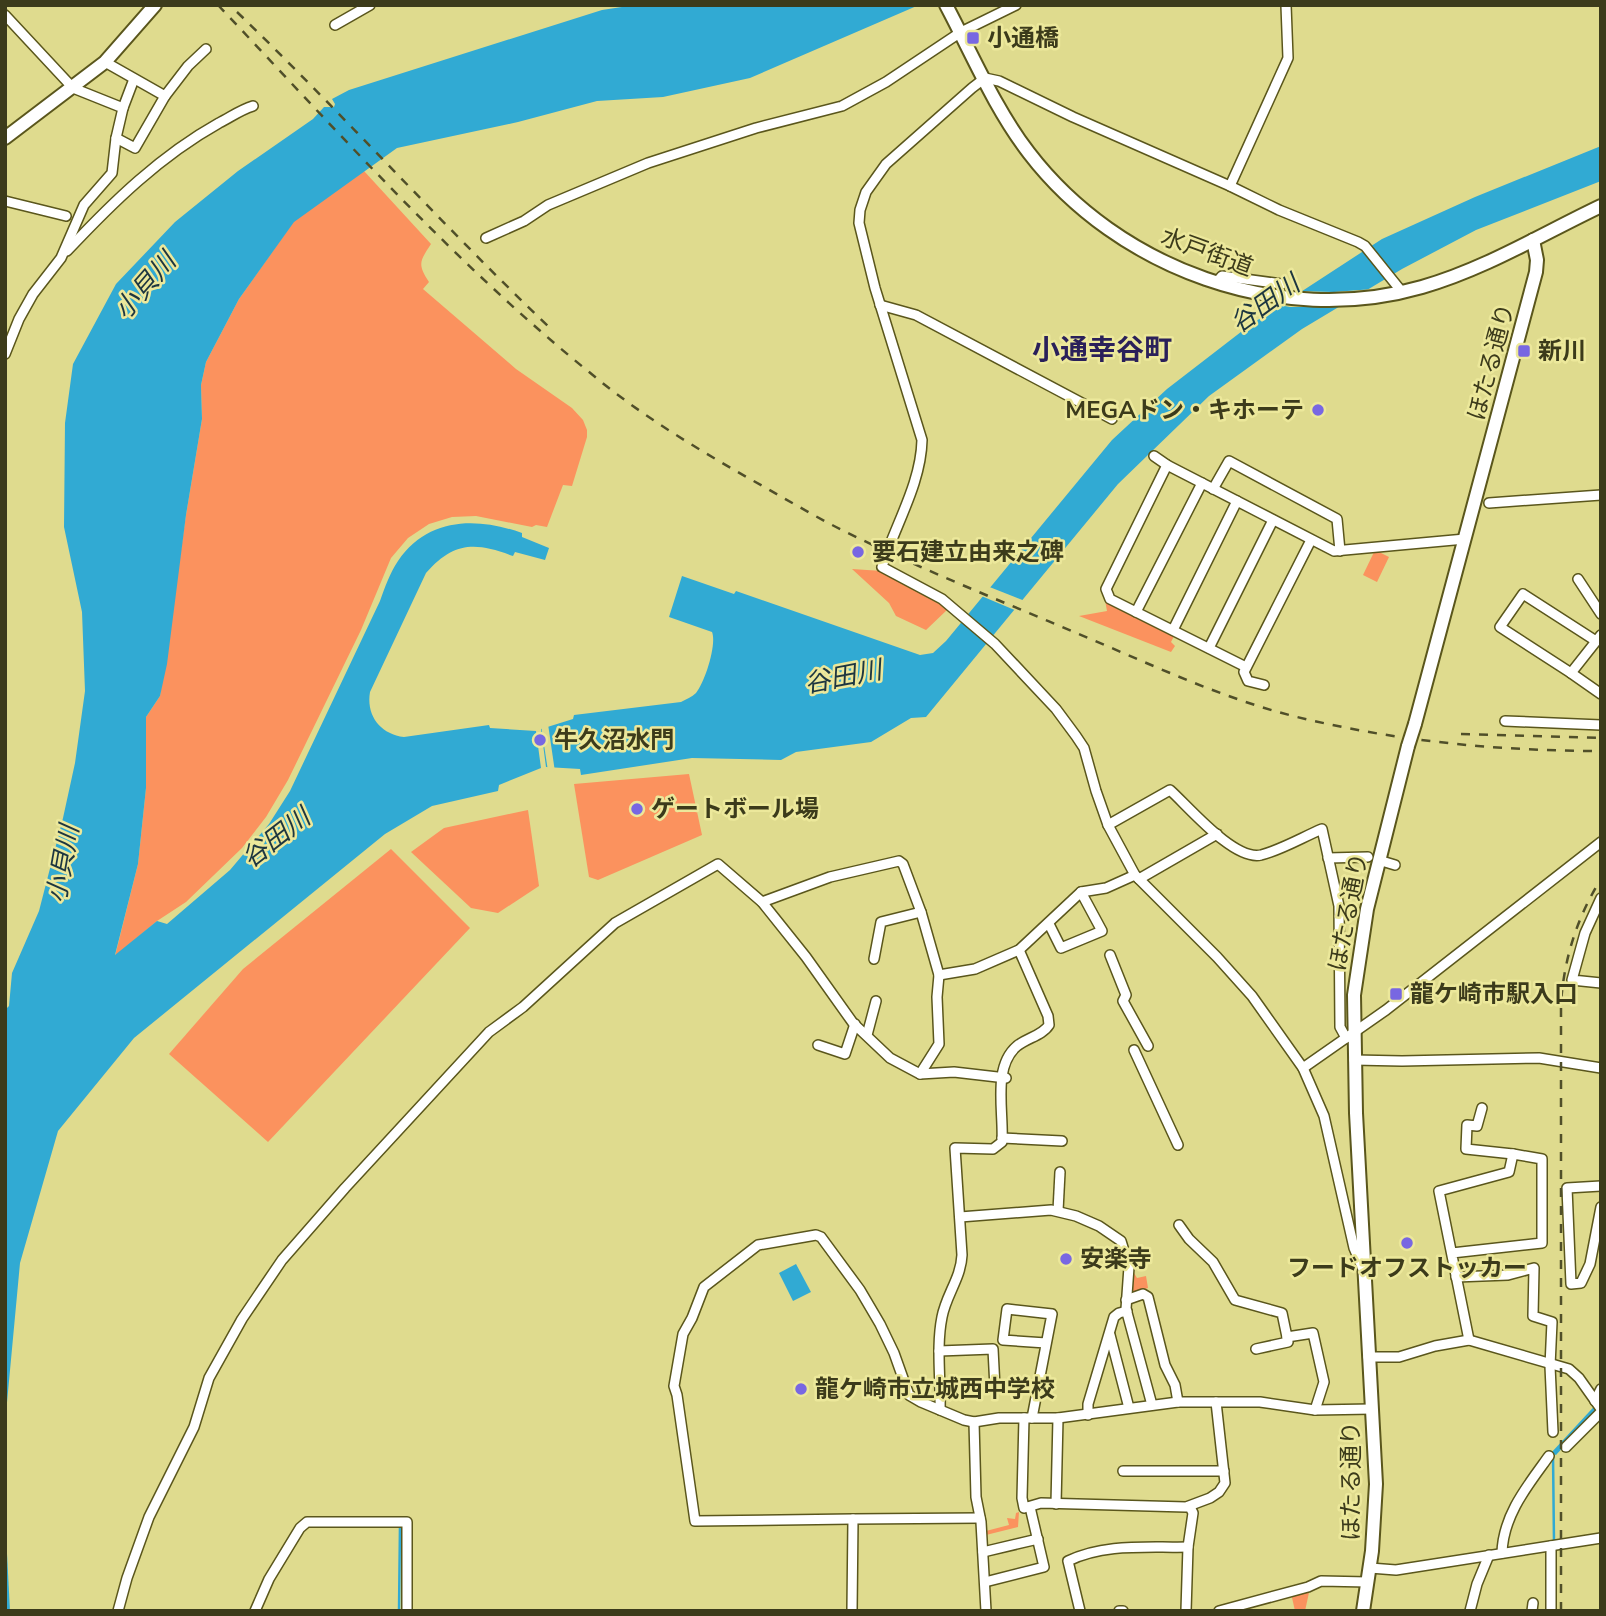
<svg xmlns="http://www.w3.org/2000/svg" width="1606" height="1616" viewBox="0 0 1606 1616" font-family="'Nunito Sans','Noto Sans JP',sans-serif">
	<rect width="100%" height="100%" fill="#dfdb8e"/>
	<g fill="#fb925e">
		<path d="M364 171 431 244C420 261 417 264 429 282L423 289 516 369 572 408 583 420 587 430V437L572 486 563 485 547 527 536 525 532 527 476 516 452 517 429 524 408 538 391 558 361 630 288 780 266 817 242 848 186 902 157 921 115 956 138 864 146 788V717L160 696 186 515 202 419 201 385 206 362 239 299 294 221Z"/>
		<polygon points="1375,550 1389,557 1377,582 1363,575"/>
		<polygon points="852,569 882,571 948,609 926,630 896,616 889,603"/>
		<polygon points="1105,600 1174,636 1171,642 1175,646 1171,652 1079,616 1107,611"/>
		<polygon points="689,774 702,835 598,880 589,877 574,784"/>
		<polygon points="528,810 539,886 498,913 471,908 411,852 444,828"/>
		<polygon points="391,849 470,928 268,1142 169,1054 243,969"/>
		<polygon points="1134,1273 1137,1278 1146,1276 1148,1288 1132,1293 1129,1290"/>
		<polygon points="1019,1512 1018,1527 986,1535 986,1531 1009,1525 1007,1518 1015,1519 1016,1513"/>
		<polygon points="1310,1588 1305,1611 1295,1611 1291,1593"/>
	</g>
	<g fill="#31aad3">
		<path d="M635 5H919L750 78 663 97 597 101 518 122 397 148 294 222 239 299 206 362 201 385 202 419 186 515 167 664 160 696 146 717V788L138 864 115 955 157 921 167 924 230 870 269 824 290 791 380 601C385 587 390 573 398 561 428 517 477 517 522 533V537L549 548 545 560 515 552 513 556C476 542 454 541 426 573L370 692C366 715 380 734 404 737L489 725 490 728 536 731 541 768 499 785 498 791 432 806 385 834 134 1038 58 1131 20 1263 5 1424V1010L9 1006 12 973 39 911 63 818 75 763 85 691 82 612 64 527 65 423 73 364 116 284 175 222 238 171 313 119 324 107H334L335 104 332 99 349 90 602 10Z"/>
		<path d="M1601 146V181L1476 230 1402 269 1302 329 1209 396 1118 484 926 717 911 718 871 742 796 752 781 760 692 758 581 775 580 769 546 767 541 729 573 719 574 715 681 702C686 699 692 697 696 693 705 682 717 644 712 632L669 617 682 576 734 594 736 591 920 655 933 653 946 641 1112 440 1167 389 1250 325 1382 239 1475 197Z"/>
		<polygon points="796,1264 811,1292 793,1301 779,1273"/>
		<polygon points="1601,1399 1601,1406 1556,1455 1551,1453"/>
		<polygon points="5,1515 10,1611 5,1611"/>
	</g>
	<g fill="#dfdb8e">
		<polygon points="1373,289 1345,307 1290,307 1274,304 1295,291 1334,292"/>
		<polygon points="987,586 1025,601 1017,611 979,595"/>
		<polygon points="548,724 555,772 548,771 541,725"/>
	</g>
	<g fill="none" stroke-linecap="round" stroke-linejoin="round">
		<g stroke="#31aad3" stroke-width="2.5">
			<polyline points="1553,1454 1554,1542"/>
			<polyline points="399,1611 400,1525"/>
		</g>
		<g stroke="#5a561c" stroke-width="12">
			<g id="minor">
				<polyline points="5,15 73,88 123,108 116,138 112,173 84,205 61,258 33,294 19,319 5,354"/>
				<polyline points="335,25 370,5"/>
				<polyline points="105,62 165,96 188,66 206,49"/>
				<polyline points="123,108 134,79"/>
				<polyline points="116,138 135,148 165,96"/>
				<polyline points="1230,186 1288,58 1286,5"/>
				<polyline points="5,201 66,216"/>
				<polyline points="486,238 524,221 548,205 648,163 756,128 842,106 886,82 961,32 1016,5"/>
				<path d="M67 251C113 202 160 156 219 123 231 117 240 110 253 106"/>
				<polyline points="1216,283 1222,276 1282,284"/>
				<polyline points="880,305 916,315 1112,419"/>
				<polyline points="1154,456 1167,465 1334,551 1465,539"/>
				<polyline points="1167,465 1106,589 1110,599 1246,667"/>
				<polyline points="1213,489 1229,461 1337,519 1340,551"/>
				<polyline points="1489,503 1601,495"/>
				<polyline points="1578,579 1601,614"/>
				<polyline points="1136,612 1202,483"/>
				<polyline points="1173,630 1237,501"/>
				<polyline points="1601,635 1571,673 1601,694"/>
				<polyline points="1209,648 1273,520"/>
				<polyline points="1571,673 1500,627 1523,594 1596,641"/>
				<polyline points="1264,685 1248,681 1244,672 1311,540"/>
				<polyline points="1505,721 1601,725"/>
				<path d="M1108 825 1170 790C1189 807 1234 861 1261 855 1281 850 1303 837 1322 829L1339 906 1340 1027 1346 1038"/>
				<polyline points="1328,858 1368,857"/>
				<polyline points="1385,862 1395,865"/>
				<polyline points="1139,879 1217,834"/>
				<polyline points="1601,898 1585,933 1572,980 1601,983"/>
				<polyline points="762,902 830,877 899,861 903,864 921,912 939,975 937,997 939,1044 920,1074"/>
				<polyline points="1049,924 1061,948 1102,931 1081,892"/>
				<polyline points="1110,955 1126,995 1123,1001 1148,1046"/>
				<polyline points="874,959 881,922 921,912"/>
				<polyline points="939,975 975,969 1019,950 1081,892 1106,888 1135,875"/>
				<polyline points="867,1035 876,1001"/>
				<polyline points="818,1045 845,1054 855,1024"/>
				<polyline points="1134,1050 1178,1145"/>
				<polyline points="1354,1060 1402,1061 1539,1058 1601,1068"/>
				<polyline points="1303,1068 1386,1010 1601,842"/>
				<polyline points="1482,1108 1477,1126 1467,1125 1466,1149 1513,1154"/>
				<polyline points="1002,1138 1062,1141"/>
				<polyline points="1601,1186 1567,1188 1571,1284 1581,1283 1590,1264 1601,1207"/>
				<polyline points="1058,1211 1060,1172"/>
				<polyline points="960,1217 1051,1210 1076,1216 1099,1226 1121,1241 1129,1267 1126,1309 1152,1405"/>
				<polyline points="1179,1225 1189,1239 1213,1262 1235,1300 1282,1313 1287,1337 1313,1333 1324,1382 1315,1410"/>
				<polyline points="1452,1253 1542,1243 1542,1159 1513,1154 1509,1172 1439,1191 1469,1340"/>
				<path d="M1362 1267 1354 1248 1324 1116 1303 1068 1252 996 1217 957 1135 875 1108 825 1096 791 1084 748 1076 736 1056 709 995 644 942 599 882 567C895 525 921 484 922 440L875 288 859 223 860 210 866 192 886 164 972 88 985 78 999 81 1073 117 1230 186 1279 210 1358 242 1365 246 1402 292"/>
				<polyline points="1456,1277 1508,1275 1534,1268 1533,1316 1552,1322 1550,1366 1553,1432"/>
				<polyline points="1126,1300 1143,1294 1148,1297 1165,1365 1175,1385 1178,1402"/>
				<polyline points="1110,1335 1129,1408"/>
				<polyline points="1256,1349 1288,1342 1287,1337"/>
				<polyline points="939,1351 993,1349 995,1388"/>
				<polyline points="1368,1357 1399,1357 1435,1346 1469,1340 1569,1369 1579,1378 1601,1409"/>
				<polyline points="965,1388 1038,1387"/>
				<polyline points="1595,1401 1601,1389"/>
				<path d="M940 1410C941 1379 936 1347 942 1317 946 1295 961 1278 962 1255L955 1148 993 1149 1002 1142C1004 1112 992 1067 1017 1046 1027 1038 1043 1035 1049 1025L1048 1016 1019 950"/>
				<polyline points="1088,1415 1088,1404 1114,1317 1119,1313 1127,1311"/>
				<polyline points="1024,1418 1022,1498 1024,1508 1041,1503 1186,1507 1210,1498 1219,1492 1225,1483 1216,1402"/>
				<polyline points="1032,1418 1052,1314 1007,1309 1003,1340 1046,1343"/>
				<polyline points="974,1422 976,1497 981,1522 986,1611"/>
				<polyline points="1566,1447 1601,1412"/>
				<polyline points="1123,1471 1224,1471"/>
				<polyline points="1056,1504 1058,1418"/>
				<polyline points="853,1519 695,1521 677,1395 674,1386 683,1334 692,1318 704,1287 758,1245 816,1235 821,1237 860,1290 880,1324 894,1353 909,1395 921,1402 964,1420 974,1422 999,1418 1058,1418 1178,1402 1260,1402 1315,1410 1372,1409"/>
				<polyline points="1551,1546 1551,1611"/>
				<polyline points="983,1552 1038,1539"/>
				<path d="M1502 1553C1503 1515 1528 1485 1549 1456"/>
				<polyline points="1370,1568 1396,1570 1601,1538"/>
				<polyline points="985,1582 1044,1567 1030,1507"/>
				<polyline points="118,1611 127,1578 149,1517 194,1427 209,1378 242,1319 282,1260 345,1188 489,1032 523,1007 615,923 718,864 762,902 806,957 853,1023 890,1058 920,1074 954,1072 1006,1078"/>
				<polyline points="255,1611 269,1579 300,1528 307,1522 407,1522 407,1611"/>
				<polyline points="852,1611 853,1519 980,1518"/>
				<path d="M1080 1611 1068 1561C1105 1543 1147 1548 1188 1547"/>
				<polyline points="1119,1611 1123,1611"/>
				<polyline points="1186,1611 1188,1547 1193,1513 1190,1507"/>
				<polyline points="1219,1611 1308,1587 1321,1581 1368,1582"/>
				<polyline points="1470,1611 1477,1584 1489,1555"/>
				<polyline points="1532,1611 1533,1603"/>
			</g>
		</g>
		<g stroke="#5a561c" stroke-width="16">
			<g id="major">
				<path d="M946 5C972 54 995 109 1029 153 1118 269 1280 328 1422 287 1485 269 1542 234 1601 206"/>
				<polyline points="5,138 105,62 155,5"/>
				<polyline points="1415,724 1536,272 1537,260 1533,240"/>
				<polyline points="1363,1611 1372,1551 1376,1484 1356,1113 1354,995 1367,909 1408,746"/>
			</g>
		</g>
		<use href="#minor" stroke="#fff" stroke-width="9"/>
		<use href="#major" stroke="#fff" stroke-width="12"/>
		<g stroke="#504f29" stroke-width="2.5" stroke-dasharray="9 9" stroke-linecap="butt">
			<path d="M218 5C339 133 457 266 594 376 642 416 696 448 750 479 779 495 807 512 836 527 913 566 994 598 1074 632 1151 664 1228 702 1310 720 1404 742 1504 751 1601 751"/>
			<path d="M237 12C344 115 442 225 550 328"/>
			<polyline points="1461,734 1601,738"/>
			<path d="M1561 1611V1003C1564 959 1577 917 1601 879"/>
		</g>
		<g stroke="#5a561c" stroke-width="16" stroke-linecap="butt">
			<polyline id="major-bridge" points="1408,746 1415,724"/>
		</g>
		<use href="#major-bridge" stroke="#fff" stroke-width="12"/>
	</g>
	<g fill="#7867e2" stroke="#ece89b" stroke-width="2.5">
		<rect x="966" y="31" width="14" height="14" rx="3.5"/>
		<rect x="1517" y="344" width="14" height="14" rx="3.5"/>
		<circle cx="1318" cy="410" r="7"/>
		<circle cx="858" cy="552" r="7"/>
		<circle cx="540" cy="740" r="7"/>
		<circle cx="637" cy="809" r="7"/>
		<rect x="1389" y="987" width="14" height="14" rx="3.5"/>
		<circle cx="1407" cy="1243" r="7"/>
		<circle cx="1066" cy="1259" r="7"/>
		<circle cx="801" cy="1389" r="7"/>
	</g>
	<g text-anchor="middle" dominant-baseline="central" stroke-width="5" stroke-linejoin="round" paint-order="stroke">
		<g font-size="24" font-weight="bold" fill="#3c3b1b" stroke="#ece89b" text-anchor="start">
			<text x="987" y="38">小通橋</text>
			<text x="1538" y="351">新川</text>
			<text x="1304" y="410" text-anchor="end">MEGAドン・キホーテ</text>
			<text x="872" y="552">要石建立由来之碑</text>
			<text x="554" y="740">牛久沼水門</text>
			<text x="651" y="809">ゲートボール場</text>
			<text x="1410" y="994">龍ケ崎市駅入口</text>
			<text x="1080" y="1259">安楽寺</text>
			<text x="1407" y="1268" text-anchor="middle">フードオフストッカー</text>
			<text x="815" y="1389">龍ケ崎市立城西中学校</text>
		</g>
		<g font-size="24" fill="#3c3b1b" stroke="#ece89b">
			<text transform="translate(1207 252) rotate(20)">水戸街道</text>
			<text transform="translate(1491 362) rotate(-75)">ほたる通り</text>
			<text transform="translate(1348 912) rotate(-79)">ほたる通り</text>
			<text transform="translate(1351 1481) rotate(-90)">ほたる通り</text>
		</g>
		<g font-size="26" font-style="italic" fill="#1d3640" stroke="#ece89b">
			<text transform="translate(145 286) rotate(-49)">小貝川</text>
			<text transform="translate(1265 304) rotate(-36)">谷田川</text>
			<text transform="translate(843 677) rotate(-11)">谷田川</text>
			<text transform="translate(276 838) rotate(-38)">谷田川</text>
			<text transform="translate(63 864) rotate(-80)">小貝川</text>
		</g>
		<g font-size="28" font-weight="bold" fill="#2a205a" stroke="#ece89b">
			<text x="1102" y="350">小通幸谷町</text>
		</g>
	</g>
	<rect width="1606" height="1616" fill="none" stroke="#3c3b1b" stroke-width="14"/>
</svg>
